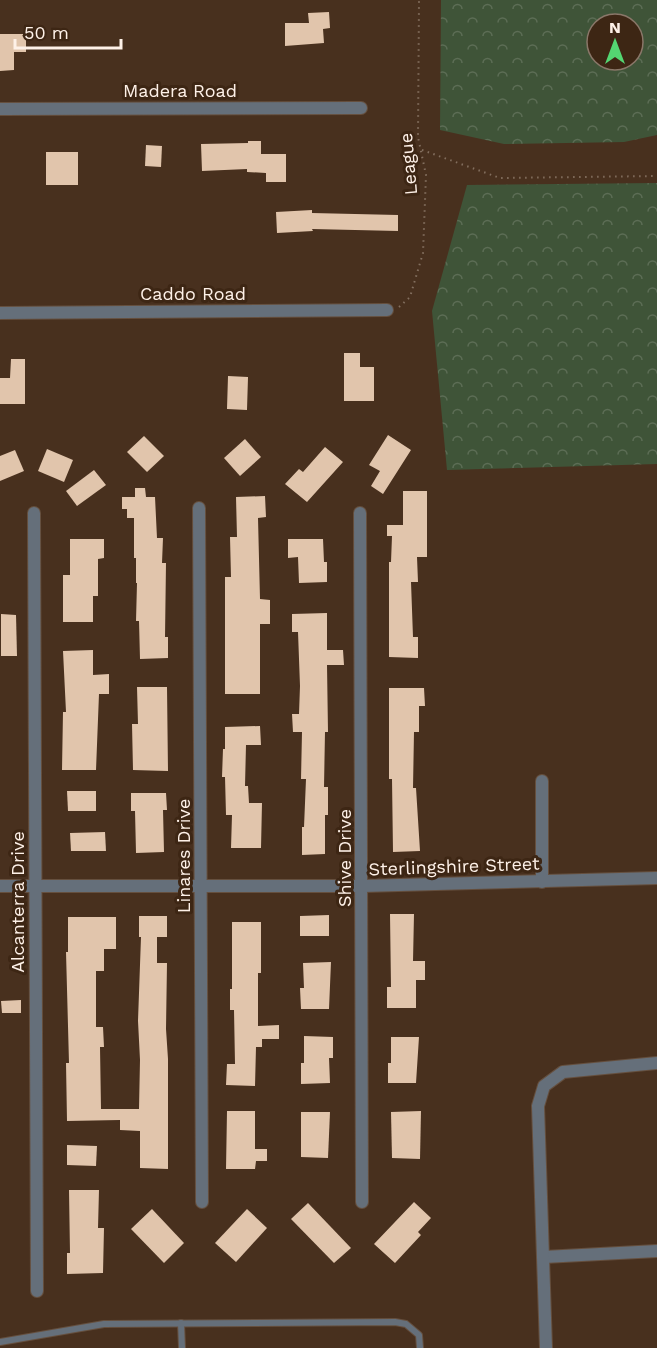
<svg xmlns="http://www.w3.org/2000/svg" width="657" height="1348" viewBox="0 0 657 1348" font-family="'Work Sans',sans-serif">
	<defs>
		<pattern id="forest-crowns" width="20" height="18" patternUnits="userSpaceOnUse" patternTransform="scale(1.5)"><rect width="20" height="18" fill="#3f5438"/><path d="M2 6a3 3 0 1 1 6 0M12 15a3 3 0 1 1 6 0" fill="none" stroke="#5c6d55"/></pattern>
	</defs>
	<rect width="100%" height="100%" fill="#48301e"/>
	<g fill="url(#forest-crowns)" fill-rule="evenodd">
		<path d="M441 0H657V135L624 142 504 144 440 130ZM597 24H633V60H597Z"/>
		<polygon points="657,183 657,464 447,470 432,311 467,185"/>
	</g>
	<g fill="#e1c5ac">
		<polygon points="329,12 330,28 323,29 324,43 285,46 285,23 309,23 308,13"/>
		<polygon points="0,34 26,34 26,52 14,52 14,70 0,71"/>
		<polygon points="248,141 261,141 261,154 286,154 286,182 266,182 266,173 247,172 247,169 202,171 201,144 248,143"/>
		<polygon points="146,145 162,146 161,167 145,166"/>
		<rect x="46" y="152" width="32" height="33"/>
		<polygon points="312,210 312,213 398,215 398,231 312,229 313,231 277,233 276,212"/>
		<polygon points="344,353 360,353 360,367 374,367 374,401 344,401"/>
		<polygon points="11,359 25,359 25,404 0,404 0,378 10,378"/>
		<polygon points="228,376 248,377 247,410 227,409"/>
		<polygon points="388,435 411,450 383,494 371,486 380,471 369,465"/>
		<polygon points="144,436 164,456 147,472 127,452"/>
		<polygon points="245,439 261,457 240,476 224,458"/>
		<polygon points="325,447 343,462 307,502 285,484 299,469 303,472"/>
		<polygon points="47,449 73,460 64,482 38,471"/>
		<polygon points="15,450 24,471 0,481 0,456"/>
		<polygon points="94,470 106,485 77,506 66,491"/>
		<polygon points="135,488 145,488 146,497 155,497 157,538 163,538 162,563 166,563 165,637 168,637 168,658 140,659 139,621 136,621 137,583 136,583 136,558 134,558 134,518 127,518 127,509 122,509 122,497 135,497"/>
		<polygon points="403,491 427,491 427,557 417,557 418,582 411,582 413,637 418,637 418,658 389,657 389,562 391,562 392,536 387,536 387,525 403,525"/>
		<polygon points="265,496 266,517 258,518 260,599 270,600 270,624 260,624 260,694 225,694 225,577 231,577 230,537 237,537 236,497"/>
		<polygon points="70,539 104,539 104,558 98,559 98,596 93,596 93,622 63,622 63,575 70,575"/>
		<polygon points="288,539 323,539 324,562 327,562 327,582 299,583 298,557 288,558"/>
		<polygon points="327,613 327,650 343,650 344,665 327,665 328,732 325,732 324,787 328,787 328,815 325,815 325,854 302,855 302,827 304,827 306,779 301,779 302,732 293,732 292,714 299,714 300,686 298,632 292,632 292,614"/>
		<polygon points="1,614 16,615 17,656 1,656"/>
		<polygon points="93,650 93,675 109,674 109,694 99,694 96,770 62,770 63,712 66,712 63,651"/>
		<polygon points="137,687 167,687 168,771 133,770 132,724 138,724"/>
		<polygon points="389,688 424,688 425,706 419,706 419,732 414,732 413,788 416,788 420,851 393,852 392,779 389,779"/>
		<polygon points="260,726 261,745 246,745 245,786 248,786 249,803 262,803 261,848 231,848 232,815 226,815 225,777 222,777 223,749 225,749 225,727"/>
		<polygon points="67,791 96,791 96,811 68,811"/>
		<polygon points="131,793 166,793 167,810 163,810 164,852 136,853 135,811 131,811"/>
		<polygon points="105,832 106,851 71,851 70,833"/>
		<polygon points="390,914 414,914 413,961 425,961 425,980 416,980 416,1008 387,1008 387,987 391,987"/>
		<polygon points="329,915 329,936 300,936 300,916"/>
		<polygon points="139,916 167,916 167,937 157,937 157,963 167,963 166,1029 168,1059 168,1169 140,1168 140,1131 120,1130 120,1120 67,1121 66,1063 69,1063 66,952 68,952 68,917 116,917 116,949 104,949 104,971 96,971 96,1027 103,1027 104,1047 100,1047 101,1109 139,1109 140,1060 138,1021 141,937 139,937"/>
		<polygon points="232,922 261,922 261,973 258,973 258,1026 279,1025 279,1039 262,1039 262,1047 256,1047 255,1086 226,1085 227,1064 235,1064 234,1010 230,1010 230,989 232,989"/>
		<polygon points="331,962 329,1009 301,1009 300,988 304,988 303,963"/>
		<polygon points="21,1000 21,1013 2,1013 1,1001"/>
		<polygon points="304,1036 333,1037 333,1058 329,1058 330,1083 301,1084 301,1063 304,1063"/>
		<polygon points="391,1037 419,1037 416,1083 388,1083 388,1063 391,1063"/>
		<polygon points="227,1111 255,1111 255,1149 267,1149 267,1161 256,1161 255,1169 226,1169"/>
		<polygon points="421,1111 420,1159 392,1158 391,1112"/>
		<polygon points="301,1112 330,1112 328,1158 301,1157"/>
		<polygon points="67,1145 97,1146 96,1166 67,1165"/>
		<polygon points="69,1190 99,1190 98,1228 104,1228 103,1273 67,1274 67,1253 70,1253"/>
		<polygon points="414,1202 431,1218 418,1232 421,1235 395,1263 374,1244"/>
		<polygon points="308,1203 351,1248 334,1263 291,1219"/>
		<polygon points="152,1209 184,1243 164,1263 131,1229"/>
		<polygon points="247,1209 267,1228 236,1262 215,1243"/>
	</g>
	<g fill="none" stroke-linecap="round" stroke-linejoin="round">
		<g stroke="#654f3e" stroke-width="8">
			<g id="service">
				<polyline points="181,1323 182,1348"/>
				<polyline points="0,1342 104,1324 395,1322 406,1324 419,1335 420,1348"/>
			</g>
		</g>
		<g stroke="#654f3e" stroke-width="14">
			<g id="minor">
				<polyline points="0,109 361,108"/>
				<polyline points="0,313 387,310"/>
				<polyline points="199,508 202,1202"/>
				<polyline points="34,513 37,1291"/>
				<polyline points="360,513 362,1202"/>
				<polyline points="542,781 542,882"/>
				<polyline points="0,886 362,886 657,878"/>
				<polyline points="544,1257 657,1251"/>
				<polyline points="546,1348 538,1106 544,1086 563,1072 657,1063"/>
			</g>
		</g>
		<g stroke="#836f5f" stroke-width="2" stroke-dasharray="1.5 4.5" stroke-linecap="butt">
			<polyline points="422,150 500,178 657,176"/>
			<polyline points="399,307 410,297 423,253 426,175 418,137 419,0"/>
		</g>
		<use href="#service" stroke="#656f7a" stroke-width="6"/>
		<use href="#minor" stroke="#656f7a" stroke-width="12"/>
	</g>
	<g text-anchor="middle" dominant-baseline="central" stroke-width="6" stroke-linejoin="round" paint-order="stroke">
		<g font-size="18" fill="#fef1e8" stroke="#3d2614">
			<text x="180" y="90">Madera Road</text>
			<text transform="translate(408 164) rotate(-95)">League</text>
			<text x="193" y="293">Caddo Road</text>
			<text transform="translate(183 856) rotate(-90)">Linares Drive</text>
			<text transform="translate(344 858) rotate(-90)">Shive Drive</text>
			<text transform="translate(454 866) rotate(-2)">Sterlingshire Street</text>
			<text transform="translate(17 902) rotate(-90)">Alcanterra Drive</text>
		</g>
	</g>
	<g transform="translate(615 42)"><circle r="28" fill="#3d2614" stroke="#8a7769" stroke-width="1.5"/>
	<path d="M0-4.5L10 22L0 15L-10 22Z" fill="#54d672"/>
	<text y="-9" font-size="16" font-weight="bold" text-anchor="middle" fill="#fef1e8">N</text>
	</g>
	<path d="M15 39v9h106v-9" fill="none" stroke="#fef1e8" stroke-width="3"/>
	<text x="24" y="39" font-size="18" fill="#fef1e8" stroke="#3d2614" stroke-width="4.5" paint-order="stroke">50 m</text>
</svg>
